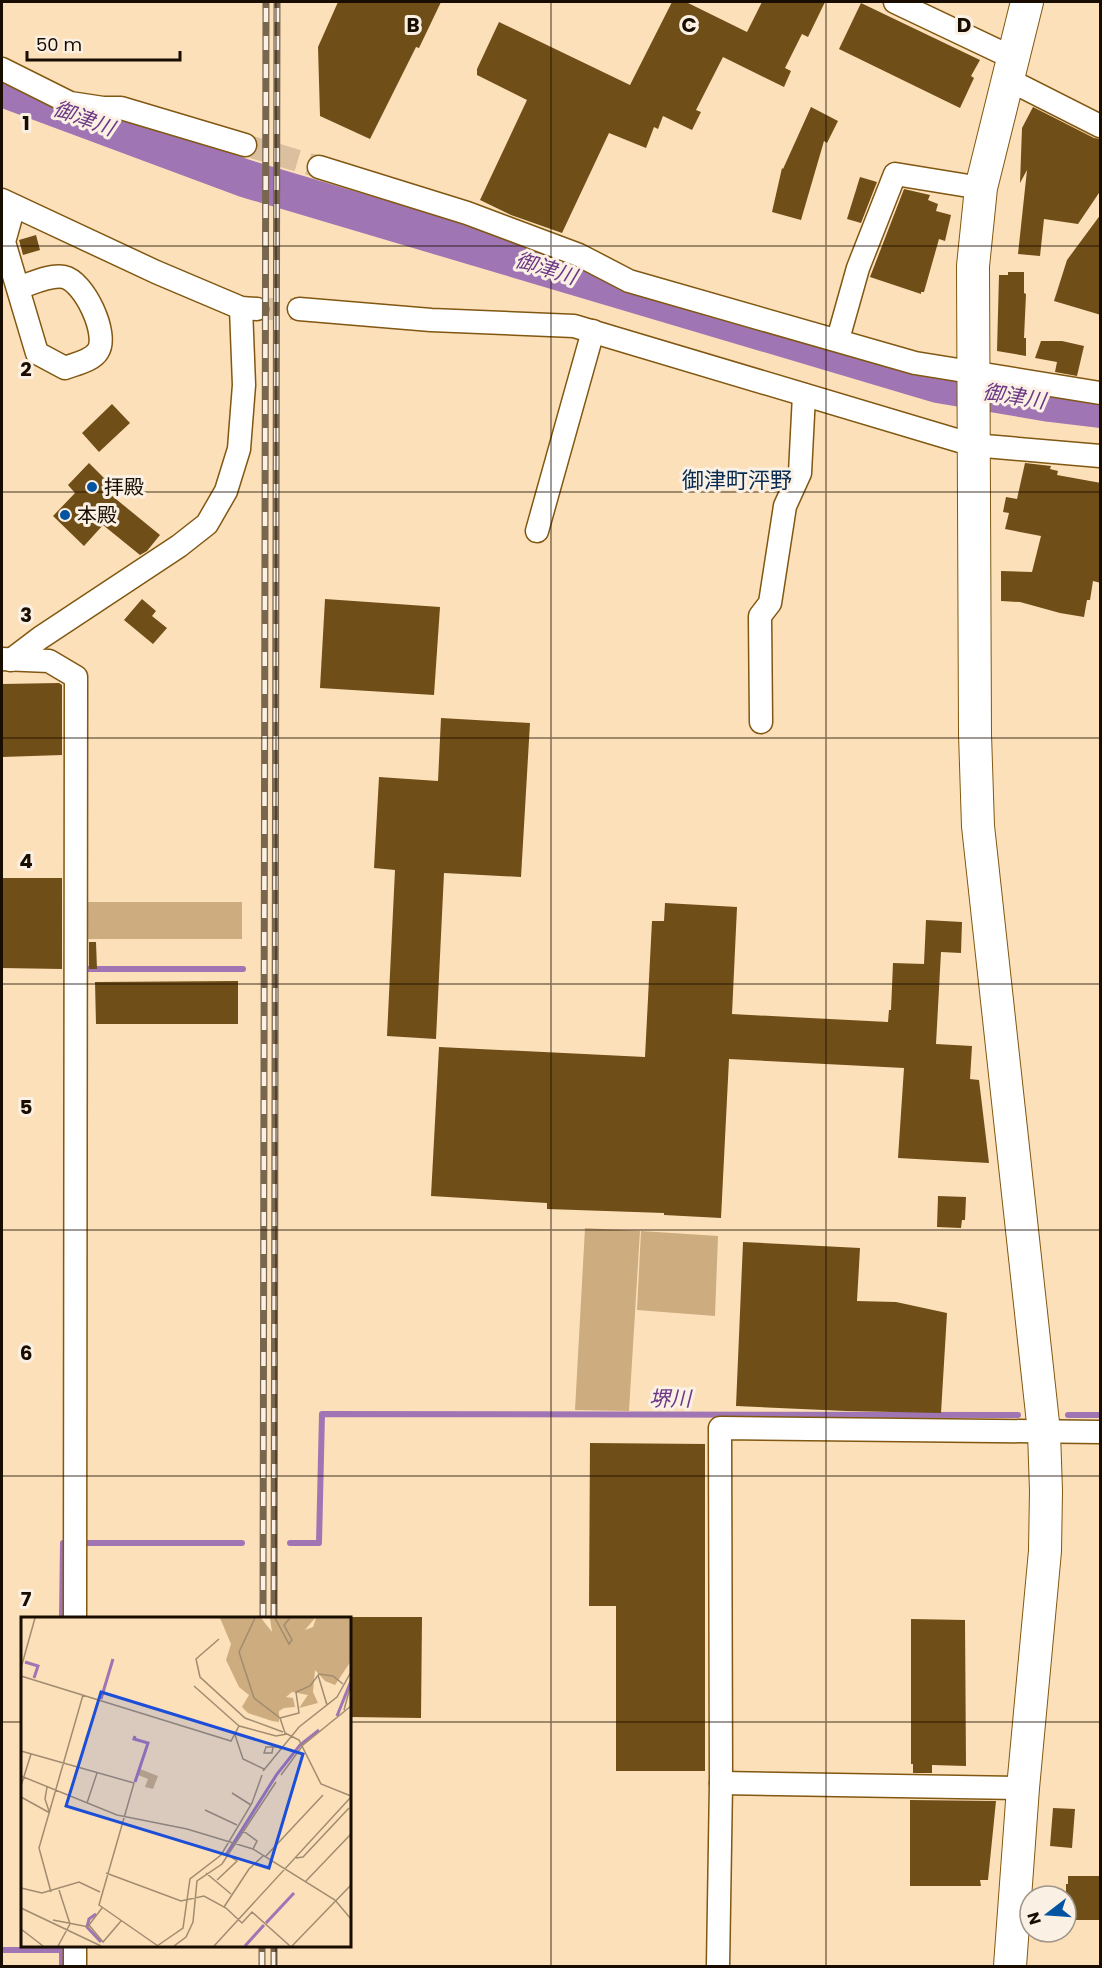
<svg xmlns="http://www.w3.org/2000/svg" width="1102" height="1968" viewBox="0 0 1102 1968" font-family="Poppins,'Noto Sans JP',sans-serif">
	<rect width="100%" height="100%" fill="#fce0ba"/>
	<g fill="#cdac7f">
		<rect x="82" y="902" width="160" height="37"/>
		<polygon points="585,1228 640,1231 629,1411 575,1410"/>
		<polygon points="641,1231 718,1236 715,1316 637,1310"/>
	</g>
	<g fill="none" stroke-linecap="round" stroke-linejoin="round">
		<g stroke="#9f75b4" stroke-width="6">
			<polyline points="82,969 243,969"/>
			<polyline points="1068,1415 1100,1415"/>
			<polyline points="85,1543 242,1543"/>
			<polyline points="290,1543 319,1543 322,1414 1018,1415"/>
			<polyline points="62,1618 63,1543 69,1543"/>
			<polyline points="62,1946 62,1966"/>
			<polyline points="2,1950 62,1950"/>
		</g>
		<polyline stroke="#9f75b4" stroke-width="38" points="2,88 244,178 938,384 1050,403 1100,409"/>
	</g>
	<g fill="#704e18">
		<polygon points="338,2 441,2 419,48 416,47 370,139 320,116 318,47"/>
		<polygon points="672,2 686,2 747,32 762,2 825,2 808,37 802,34 785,68 791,71 784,87 723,57 696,110 701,112 692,130 663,116 658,129 654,127 646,148 609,133 562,233 511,215 480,200 527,100 477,75 477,69 499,22 630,85"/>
		<polygon points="861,3 980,60 971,76 974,78 960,108 839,49"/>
		<polygon points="811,107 838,121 827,143 824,141 801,220 772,212 782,168 783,169"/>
		<polygon points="1033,107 1094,138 1101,139 1101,190 1078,224 1044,219 1040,256 1018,254 1027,170 1020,183 1022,128"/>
		<polygon points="860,177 877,182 861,223 847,219"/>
		<polygon points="904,189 930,195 928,200 938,204 936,211 951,215 945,241 939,239 924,292 921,292 921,294 870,277"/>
		<polygon points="1101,214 1101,315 1054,301 1067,260"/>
		<polygon points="36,235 40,250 23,255 19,240"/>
		<polygon points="1008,272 1024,272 1024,293 1026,294 1024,338 1026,338 1026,356 997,351 999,275 1008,275"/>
		<polygon points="1041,341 1062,341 1084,346 1077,376 1055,372 1057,362 1035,358"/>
		<polygon points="112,404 130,423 99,452 82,433"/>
		<polygon points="89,463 116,490 111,495 160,535 147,551 140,555 103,525 84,546 53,516 75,493 68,485"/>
		<polygon points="1025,463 1051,466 1050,469 1058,471 1057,475 1101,483 1101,583 1093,581 1090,600 1087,600 1084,617 1060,613 1020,602 1001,601 1001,571 1032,572 1041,536 1005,529 1009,513 1003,512 1006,497 1017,499"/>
		<polygon points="142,599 156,611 152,616 167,628 153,644 124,620"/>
		<polygon points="325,599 440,607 434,695 320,688"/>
		<polygon points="59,683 62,685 62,755 2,757 2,684"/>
		<polygon points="441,718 530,723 521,877 444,873 436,1039 387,1036 395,870 374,868 379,777 438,781"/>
		<polygon points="2,878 62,878 62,969 2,968"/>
		<polygon points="665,903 737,907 732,1014 888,1022 889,1010 891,1010 893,963 924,964 926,920 962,922 961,953 941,952 936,1044 972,1046 970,1079 979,1080 989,1163 898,1158 904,1068 729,1059 721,1218 664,1215 664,1213 547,1209 547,1203 431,1196 439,1047 645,1057 652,921 664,921"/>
		<polygon points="89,942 96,942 97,969 89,969"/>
		<polygon points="238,981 238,1024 96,1024 95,982"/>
		<polygon points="938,1196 966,1197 965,1220 962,1220 961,1228 937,1227"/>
		<polygon points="743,1242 860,1248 857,1301 896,1302 947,1313 941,1413 846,1411 736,1406"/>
		<polygon points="590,1443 705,1444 705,1771 616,1771 616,1606 589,1606"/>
		<polygon points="350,1617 422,1617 421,1718 350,1717"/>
		<polygon points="911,1619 965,1620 966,1766 932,1765 932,1773 913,1773 913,1764 911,1764"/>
		<polygon points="910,1800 996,1801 988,1880 980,1880 981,1886 910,1886"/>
		<polygon points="1053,1808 1075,1809 1072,1848 1050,1846"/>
		<polygon points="1068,1876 1101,1876 1101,1920 1066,1920 1066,1884 1068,1884"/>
	</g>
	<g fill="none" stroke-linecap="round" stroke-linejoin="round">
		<g stroke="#dac09e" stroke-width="22" stroke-dasharray="22 11" stroke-linecap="butt">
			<polyline points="245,145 319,167"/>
			<polyline points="257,309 299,309"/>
		</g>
		<g stroke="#815711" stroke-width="25">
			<g id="street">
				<polyline points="895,2 1013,58"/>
				<polyline points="2,69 70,103 103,108 121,108 245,145"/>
				<polyline points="1007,79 1100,126"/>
				<polyline points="319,167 467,213 579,255 629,281 915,363 1100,393"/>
				<polyline points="2,200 156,272 241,308 257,309"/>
				<path d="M14 206 4 242 37 353 65 368C75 364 92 361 98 351 109 334 84 281 64 277 50 274 31 284 18 288"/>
				<polyline points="299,309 431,320 574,326 973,445 1100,456"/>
				<polyline points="838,339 858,268 895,174 981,188"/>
				<polyline points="537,531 593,331"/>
				<polyline points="2,659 49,661 76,677 75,1618"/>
				<polyline points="11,660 40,638 179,546 207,524 226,491 239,449 244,385 241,308"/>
				<polyline points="761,722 760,616 770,603 785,506 800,473 804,395"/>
				<polyline points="721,1783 1023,1788"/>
				<polyline points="75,1966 75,1946"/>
				<polyline points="718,1966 721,1783 720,1428 1100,1432"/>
			</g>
		</g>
		<g stroke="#815711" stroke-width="34">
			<polyline id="secondary" points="1010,1966 1023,1788 1045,1551 1046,1491 1044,1432 978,826 975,734 973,266 981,188 1027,2"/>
		</g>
		<use href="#street" stroke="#fff" stroke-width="22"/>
		<use href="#secondary" stroke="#fff" stroke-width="32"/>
		<g stroke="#79664f" stroke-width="7">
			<g id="rail">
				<polyline points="263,1618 266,2"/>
				<polyline points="274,1618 277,2"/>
				<polyline points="262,1966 262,1946"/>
				<polyline points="274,1966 274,1946"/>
			</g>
		</g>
		<use href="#rail" stroke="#faf0e4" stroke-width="4.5" stroke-dasharray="14" stroke-linecap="butt"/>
	</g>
	<path fill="none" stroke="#190d00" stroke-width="1.5" stroke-opacity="0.55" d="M276 2V1618M551 2V1966M826 2V1966M2 246H1100M2 492H1100M2 738H1100M2 984H1100M2 1230H1100M2 1476H1100M2 1722H22M350 1722H1100M276 1946V1966"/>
	<g fill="#0254a2" stroke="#faf0e4" stroke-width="2">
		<circle cx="92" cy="487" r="6"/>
		<circle cx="65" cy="515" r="6"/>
	</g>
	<g text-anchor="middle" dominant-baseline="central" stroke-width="6" stroke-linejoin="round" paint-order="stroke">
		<g font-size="20" fill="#190d00" stroke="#faf0e4" text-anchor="start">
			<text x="104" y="487">拝殿</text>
			<text x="77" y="515">本殿</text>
		</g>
		<g font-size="21" font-style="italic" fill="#6d3785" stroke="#faf0e4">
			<text transform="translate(84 118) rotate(20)">御津川</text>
			<text transform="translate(546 268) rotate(17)">御津川</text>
			<text transform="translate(1014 396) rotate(9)">御津川</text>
			<text x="670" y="1398">堺川</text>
		</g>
		<g font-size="22" fill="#082b51" stroke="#faf0e4">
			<text x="737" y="480">御津町泙野</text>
		</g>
	</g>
	<g transform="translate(21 1617)">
		<rect width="330" height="330" fill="#fce0ba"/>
		<path d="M199 1H240L251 15 249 1H294L284 13 292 10 295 1H330V44L314 68 304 64 294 53 292 75 297 86 278 91 287 78 271 75 265 80 272 81 274 90 263 91 258 94V105L251 104 227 96 221 90 228 78 218 70 205 43 210 27ZM119 152 137 159 132 172 124 170 127 162 117 158Z" fill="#cdac7f"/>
		<path fill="none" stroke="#9f75b4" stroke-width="3" d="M4 45 17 49 13 61M80 82 92 42M316 99 330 64M114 119 113 122 127 126 114 165M205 238 256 157 279 128 298 113M75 297 68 302 66 310 80 325M245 306 273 276M224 329 243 308"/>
		<path fill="none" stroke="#a18c70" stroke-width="1.5" d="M234 1 218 35 233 81 259 101 264 116 278 123 300 167 330 179M254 1 268 27 271 23 263 8 269 1M198 22 175 42 179 60 224 101 262 115M0 51 14 1M297 58 306 88M0 59 210 124 218 109 255 119 266 117M173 69 218 109M323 93 330 67M259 101 278 96 275 75 289 69 298 57 312 59 322 67M214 118 222 142 243 152M252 130 251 136H243L245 130H257L261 132M0 134 113 166 78 288 137 329M242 154 278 110 316 80 330 55M260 158 282 128 330 89M0 159 96 198 166 212 232 232 314 283 330 302M0 169 10 137M26 170 24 182 28 194M211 176 230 188M0 180 29 196M66 186 76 156M184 193 216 208M221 213 236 224 232 232M244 240 302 178M275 241 282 240 328 191M85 256 160 284 183 279 205 291 221 306 231 295 269 329M185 256 210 277M196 263 216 244 207 238M285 264 330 217M0 271 21 276 58 265 79 275M30 275 18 231 62 78M203 290 228 252 242 239M0 291 80 329M81 291 68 308 82 325 100 304M32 303 68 310M0 312 22 329M37 329 49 307 38 273M136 329 162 311 169 262 200 238 231 186 241 158M153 329 165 320 172 305 176 264 201 247 255 165M193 329 330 180M271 329 330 268"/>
		<path fill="#1d4ed8" fill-opacity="0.15" stroke="#1d4ed8" stroke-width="3" d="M80 75 282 137 248 251 45 189Z"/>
		<rect width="330" height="330" fill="none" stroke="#190d00" stroke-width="3"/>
	</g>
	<g font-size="20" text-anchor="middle" font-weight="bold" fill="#190d00" stroke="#faf0e4" stroke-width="6" stroke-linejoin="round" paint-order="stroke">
		<text x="413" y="32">B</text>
		<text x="689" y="32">C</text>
		<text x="964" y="32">D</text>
		<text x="26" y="130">1</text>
		<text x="26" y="376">2</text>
		<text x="26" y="622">3</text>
		<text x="26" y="868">4</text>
		<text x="26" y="1114">5</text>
		<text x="26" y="1360">6</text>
		<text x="26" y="1606">7</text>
	</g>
	<rect width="1102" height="1968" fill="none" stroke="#190d00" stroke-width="6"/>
	<g transform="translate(1048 1914) rotate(253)"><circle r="28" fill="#faf0e4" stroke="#a09589" stroke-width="1.5"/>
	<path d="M0-4.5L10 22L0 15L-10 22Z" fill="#0254a2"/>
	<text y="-9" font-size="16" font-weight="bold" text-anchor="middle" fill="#190d00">N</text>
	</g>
	<path d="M27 51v9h153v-9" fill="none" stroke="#190d00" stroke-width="3"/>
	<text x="36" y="51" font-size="18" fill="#190d00" stroke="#faf0e4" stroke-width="4.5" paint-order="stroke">50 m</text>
</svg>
